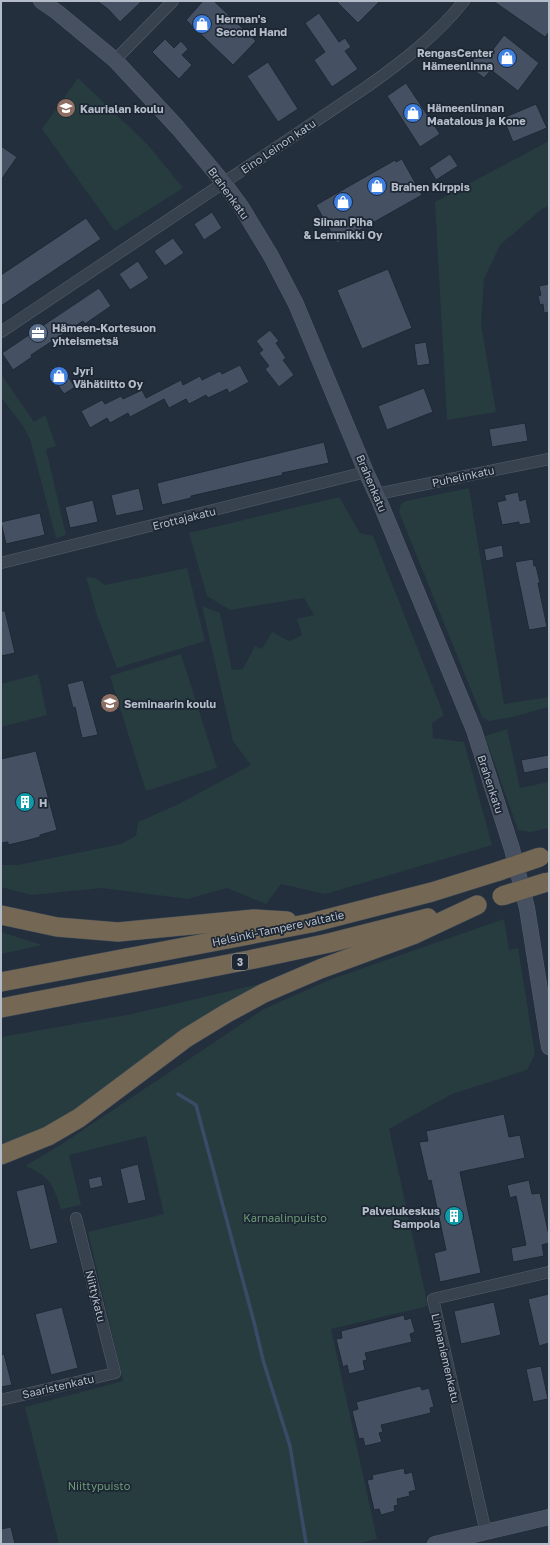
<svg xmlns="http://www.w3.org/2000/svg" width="550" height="1545" viewBox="0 0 550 1545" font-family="'Golos Text',sans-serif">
	<rect width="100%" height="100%" fill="#242f3e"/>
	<g fill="#263c3f">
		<polygon points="78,78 148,145 183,188 115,231 42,129"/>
		<polygon points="549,141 549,206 542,209 500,245 484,279 481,324 496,412 447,420 435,202"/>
		<polygon points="1,374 34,422 45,415 56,446 46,449 66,535 56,538 30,439 23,426 1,397"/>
		<polygon points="469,488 504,704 549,697 548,707 512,717 489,721 482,717 399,512 401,504 406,501"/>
		<polygon points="339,497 360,533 373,536 444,715 432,723 433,738 464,742 492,845 325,894 281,884 266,904 227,888 188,899 102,888 31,895 1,887 1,865 18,865 121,844 136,836 138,822 177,805 251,765 233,741 202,606 220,613 232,670 243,669 255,646 262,649 272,632 289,641 302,635 297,619 314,615 304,598 230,610 207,596 189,533"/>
		<polygon points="187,568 205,641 117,668 98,618 86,577 95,578 105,585"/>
		<polygon points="181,654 217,768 146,791 110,676"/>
		<polygon points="38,674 47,715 1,727 1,684"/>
		<polygon points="507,729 520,788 549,782 549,828 531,832 518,830 485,736"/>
		<path d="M504 919 509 950 518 948 535 1054 527 1070 452 1094 389 1129 428 1306 331 1329 377 1539 355 1544H59L25 1407 123 1381 88 1232 164 1214 146 1136 69 1155 81 1205 61 1209C53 1185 50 1176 25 1166L62 1144 264 1009 329 980Z"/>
		<polygon points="1,932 42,945 1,954"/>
		<polygon points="268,982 76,1109 46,1127 1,1147 1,1037 132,1014"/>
	</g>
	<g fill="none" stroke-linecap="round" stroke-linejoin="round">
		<polyline stroke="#394c67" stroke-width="3.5" points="178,1094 196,1105 255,1326 263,1360 290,1446 306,1543"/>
	</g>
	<g fill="#455162" stroke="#1f2835">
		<polygon points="97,1 142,1 120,22 108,9"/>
		<polygon points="203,1 214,1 256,41 233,65 186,20"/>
		<polygon points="336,1 380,1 358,23"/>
		<polygon points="493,1 549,1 549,32 545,37"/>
		<polygon points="319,13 339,42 345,38 351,47 345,51 358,69 332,87 314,60 325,52 305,23"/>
		<polygon points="504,35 539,63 518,91 491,70 484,78 469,66 480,50 488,56"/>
		<polygon points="165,39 174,48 181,41 188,49 182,55 192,65 179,79 152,52"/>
		<polygon points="268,62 298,109 278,122 247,76"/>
		<polygon points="406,83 440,134 420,147 387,96"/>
		<polygon points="536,104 547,128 513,142 503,118"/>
		<polygon points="1,146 17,157 1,180"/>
		<polygon points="450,154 458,166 436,180 429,168"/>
		<polygon points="402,159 422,195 337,243 316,205 395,160 396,162"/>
		<polygon points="212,212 222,228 204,240 194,224"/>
		<polygon points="86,218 101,239 1,306 1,275"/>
		<polygon points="173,238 184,253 165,266 154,251"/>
		<polygon points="138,261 149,278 130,290 119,274"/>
		<polygon points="388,269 412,328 362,349 337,290"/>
		<polygon points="549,284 549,312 544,313 543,304 540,305 538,296 541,295 539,286"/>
		<polygon points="99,288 111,306 85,324 83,321 31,355 32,357 13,370 2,353"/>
		<polygon points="270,330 279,341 276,343 286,358 283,360 294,375 279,387 265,369 269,366 259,353 263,350 256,341"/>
		<polygon points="426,342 430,364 417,366 414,344"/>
		<polygon points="240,365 249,382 229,393 227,389 208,398 206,395 189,404 186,399 169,408 164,399 130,417 128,413 110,423 107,418 90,428 81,411 102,400 105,404 121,396 123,399 142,390 146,398 181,380 183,385 200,376 202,380 220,371 222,374"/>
		<polygon points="63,369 75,387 64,394 52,377"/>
		<polygon points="424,388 433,412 387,430 378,406"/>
		<polygon points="525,423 528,441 492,447 489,429"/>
		<polygon points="324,442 329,463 282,473 283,475 191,496 191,498 162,505 157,483"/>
		<polygon points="139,488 144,510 116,516 111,495"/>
		<polygon points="518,492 520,501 526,499 531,523 519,525 519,522 502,525 497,502 506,500 504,495"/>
		<polygon points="93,500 98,522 70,528 65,507"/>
		<polygon points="40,513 45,535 6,544 1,522"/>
		<polygon points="502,545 504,557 486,561 484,549"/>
		<polygon points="533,559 534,566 536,566 540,583 538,583 547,627 529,630 515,562"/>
		<polygon points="1,611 5,611 15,653 1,656"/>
		<polygon points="83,680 98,735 82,738 75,707 73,708 67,684"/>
		<polygon points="36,751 57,830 40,835 40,837 25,841 8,845 8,842 1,843 1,759"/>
		<polygon points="549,755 549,768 524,773 521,760"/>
		<polygon points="504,1114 509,1137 520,1135 525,1158 460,1172 481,1273 440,1282 434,1253 446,1250 431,1180 428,1181 419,1142 428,1141 426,1131"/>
		<polygon points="138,1164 146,1200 128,1204 120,1169"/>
		<polygon points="101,1176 103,1186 90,1189 88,1179"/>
		<polygon points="529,1180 532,1194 540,1193 549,1236 549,1243 542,1245 544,1256 513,1262 511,1248 526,1245 516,1196 510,1198 507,1185"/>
		<polygon points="44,1184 58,1243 30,1250 16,1191"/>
		<polygon points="549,1294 549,1343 539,1346 528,1299"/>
		<polygon points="494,1302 501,1335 461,1344 454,1311"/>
		<polygon points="62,1307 78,1368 51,1375 35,1314"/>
		<polygon points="404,1315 405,1320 411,1318 415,1332 410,1334 412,1342 365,1353 367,1360 363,1361 365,1370 349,1374 347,1365 343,1367 336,1339 342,1338 341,1331"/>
		<polygon points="4,1354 12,1385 1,1387 1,1355"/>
		<polygon points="541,1366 548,1399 533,1402 526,1369"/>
		<polygon points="420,1386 422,1390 429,1388 434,1407 430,1408 431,1413 381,1425 383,1432 379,1433 382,1442 365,1446 363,1438 359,1439 352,1411 358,1409 356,1402"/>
		<polygon points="404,1468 405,1474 412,1472 416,1490 409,1492 410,1496 397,1499 398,1505 394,1506 395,1511 381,1515 379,1509 374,1510 367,1480 373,1479 372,1475"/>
		<polygon points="11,1527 15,1544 1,1544 1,1529"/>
	</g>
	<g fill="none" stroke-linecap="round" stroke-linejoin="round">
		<g stroke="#565f6c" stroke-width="12">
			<g id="street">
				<polyline points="115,60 173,1"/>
				<path d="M1 332 368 86C403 61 437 35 464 1"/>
				<polyline points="377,494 549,459"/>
				<polyline points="1,563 366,472"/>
				<polyline points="1,1400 115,1373 76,1218"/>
				<polyline points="486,1533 433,1299 549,1272"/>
			</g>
		</g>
		<g stroke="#565f6c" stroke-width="16">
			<g id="secondary">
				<polyline points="41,1 57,12 115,60 178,128 223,182 242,208 271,256 296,304 366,472 379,500 474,730 512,849 527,908 549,1047"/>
				<polyline points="435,1544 549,1517"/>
			</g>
		</g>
		<g stroke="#434c59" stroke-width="20">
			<g id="highway">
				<polyline points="1,915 57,927 118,932 254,919 287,921"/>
				<polyline points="1,982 311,923 432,892 499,871"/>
				<polyline points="1,1008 249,960 329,943 428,918"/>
				<polyline points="1,1155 48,1136 79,1118 186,1038 227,1013 264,993 320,969 415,934 477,905"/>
			</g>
		</g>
		<use href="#street" stroke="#38414e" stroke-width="11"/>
		<use href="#secondary" stroke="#465061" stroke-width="15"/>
		<use href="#highway" stroke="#746855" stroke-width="19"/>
		<g stroke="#434c59" stroke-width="20" stroke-linecap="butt">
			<g id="highway-bridge">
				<polyline points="499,871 540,857"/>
				<polyline points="502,896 547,882"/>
			</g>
		</g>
		<use href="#highway-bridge" stroke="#746855" stroke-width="19"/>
	</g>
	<defs>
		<g id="shop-disc" transform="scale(1)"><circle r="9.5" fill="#3f7fe0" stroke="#1d2633"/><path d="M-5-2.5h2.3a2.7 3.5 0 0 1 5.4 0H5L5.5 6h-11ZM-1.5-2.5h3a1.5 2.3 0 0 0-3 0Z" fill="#fff"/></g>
		<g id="school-disc" transform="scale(1)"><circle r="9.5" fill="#8d6e63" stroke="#1d2633"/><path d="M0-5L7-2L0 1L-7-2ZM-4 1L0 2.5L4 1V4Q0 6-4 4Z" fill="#fff"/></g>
		<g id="office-disc" transform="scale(1)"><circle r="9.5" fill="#5c6f8a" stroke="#1d2633"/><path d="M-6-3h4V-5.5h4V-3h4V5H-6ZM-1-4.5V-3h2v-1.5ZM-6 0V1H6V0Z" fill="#fff"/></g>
		<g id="building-disc" transform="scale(1)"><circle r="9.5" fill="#0f9aa8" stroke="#1d2633"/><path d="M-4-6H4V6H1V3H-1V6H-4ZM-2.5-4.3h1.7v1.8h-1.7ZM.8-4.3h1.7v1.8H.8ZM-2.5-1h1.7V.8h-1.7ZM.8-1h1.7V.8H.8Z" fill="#fff"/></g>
	</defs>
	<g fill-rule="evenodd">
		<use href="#shop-disc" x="202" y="24"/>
		<use href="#shop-disc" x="507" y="58"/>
		<use href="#school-disc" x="66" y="108"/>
		<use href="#shop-disc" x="413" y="113"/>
		<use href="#shop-disc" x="377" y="186"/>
		<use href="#shop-disc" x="343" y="202"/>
		<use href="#office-disc" x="38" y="333"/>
		<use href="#shop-disc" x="59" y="376"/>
		<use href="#school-disc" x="110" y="703"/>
		<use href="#building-disc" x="25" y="802"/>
		<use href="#building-disc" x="454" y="1216"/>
	</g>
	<g text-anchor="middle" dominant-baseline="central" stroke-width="3.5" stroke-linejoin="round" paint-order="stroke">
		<rect fill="#1d2633" stroke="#878f9c" stroke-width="1" x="232" y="954" width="16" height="16" rx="3"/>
		<g font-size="10" font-weight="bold" fill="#b4bcc9">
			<text x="240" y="962">3</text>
		</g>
		<g font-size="11" font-weight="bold" fill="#b4bcc9" stroke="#1d2633" text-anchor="start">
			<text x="216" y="18">Herman's<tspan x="216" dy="13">Second Hand</tspan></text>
			<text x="493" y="52" text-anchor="end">RengasCenter<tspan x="493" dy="13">Hämeenlinna</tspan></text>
			<text x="427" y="107">Hämeenlinnan<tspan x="427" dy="13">Maatalous ja Kone</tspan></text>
			<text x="80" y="108">Kaurialan koulu</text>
			<text x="391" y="186">Brahen Kirppis</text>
			<text x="343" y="221" text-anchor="middle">Siinan Piha<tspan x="343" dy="13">&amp; Lemmikki Oy</tspan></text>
			<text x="52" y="327">Hämeen-Kortesuon<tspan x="52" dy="13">yhteismetsä</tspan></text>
			<text x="73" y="370">Jyri<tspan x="73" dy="13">Vähätiitto Oy</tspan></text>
			<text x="124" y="703">Seminaarin koulu</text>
			<text x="39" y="802">H</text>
			<text x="440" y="1210" text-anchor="end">Palvelukeskus<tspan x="440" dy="13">Sampola</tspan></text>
		</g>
		<g font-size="11" fill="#b4bcc9" stroke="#1d2633">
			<text transform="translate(278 146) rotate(-34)">Eino Leinon katu</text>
			<text transform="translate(229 193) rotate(54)">Brahenkatu</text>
			<text transform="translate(463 476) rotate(-12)">Puhelinkatu</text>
			<text transform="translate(372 483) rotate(67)">Brahenkatu</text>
			<text transform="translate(184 518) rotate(-14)">Erottajakatu</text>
			<text transform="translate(491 784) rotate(72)">Brahenkatu</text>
			<text transform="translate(278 928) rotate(-12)">Helsinki-Tampere valtatie</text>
			<text transform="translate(96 1296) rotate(76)">Niittykatu</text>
			<text transform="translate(446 1358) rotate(77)">Linnaniemenkatu</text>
			<text transform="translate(58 1386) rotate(-13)">Saaristenkatu</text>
		</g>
		<g font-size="11" fill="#6b9a76" stroke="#1d2633">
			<text x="285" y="1217">Karnaalinpuisto</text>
			<text x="99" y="1485">Niittypuisto</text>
		</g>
	</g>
	<rect width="550" height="1545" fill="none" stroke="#b4bcc9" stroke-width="4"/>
</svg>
